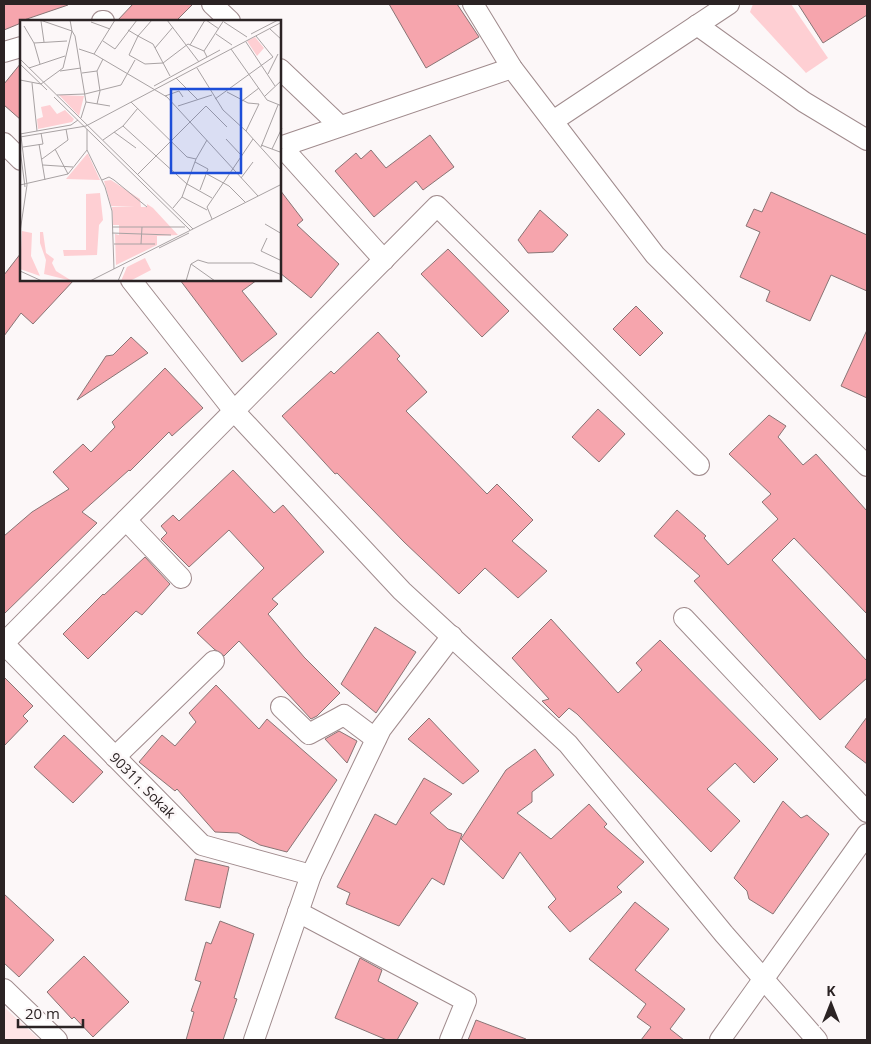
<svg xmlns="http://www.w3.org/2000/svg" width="871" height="1044" viewBox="0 0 871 1044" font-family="'Open Sans',sans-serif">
	<rect width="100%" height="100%" fill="#fcf7f8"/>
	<polygon fill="#ffe5e6" points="4,1007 40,1040 4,1040"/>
	<polygon fill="#fecfd3" points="753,4 791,4 828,58 806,73 750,12"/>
	<g fill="#f6a5ad" stroke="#897475">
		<polygon points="4,4 68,4 68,5 21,21 21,23 4,30"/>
		<polygon points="133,4 193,4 176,21 117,21"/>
		<polygon points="389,4 457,4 479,37 426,68"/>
		<polygon points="798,4 867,4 867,15 823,43"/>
		<polygon points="21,63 21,120 4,105 4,84"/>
		<polygon points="430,135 454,167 423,190 416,181 374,217 335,171 356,153 361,159 371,150 386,168"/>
		<polygon points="280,190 303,220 297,225 339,264 311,298 280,273"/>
		<polygon points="771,192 867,235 867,291 831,275 810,321 766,301 770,291 740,277 760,232 746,226 754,209 762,212"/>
		<polygon points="540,210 568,235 553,252 528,253 518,240"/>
		<polygon points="448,249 509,311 482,337 421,274"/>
		<polygon points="21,253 21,280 74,280 33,324 21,313 4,336 4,275"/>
		<polygon points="180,280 257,280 242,291 277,334 242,362"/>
		<polygon points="636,306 663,333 640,356 613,329"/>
		<polygon points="867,330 867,398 841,386"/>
		<polygon points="378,332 400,356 397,359 427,392 406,411 487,494 497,484 533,520 512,541 547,571 518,598 485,568 459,594 404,542 337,473 335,474 282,416 331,371 334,374"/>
		<polygon points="131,337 148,353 77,400 106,356 113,355"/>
		<polygon points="165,368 203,408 172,436 169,432 130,471 129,470 82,512 97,523 4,614 4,536 32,512 69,489 53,472 83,444 91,452 115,427 112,422"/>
		<polygon points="598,409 625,434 599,462 572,437"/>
		<polygon points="769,415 786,426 778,437 803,465 816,454 867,511 867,614 794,538 772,560 867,661 867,678 820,720 694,581 700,576 654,536 677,510 706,536 704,538 728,565 778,519 762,502 771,494 729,454"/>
		<polygon points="233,470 274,513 283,505 324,552 272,599 278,604 268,614 304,657 340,693 317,716 311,719 239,641 224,656 214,649 197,633 264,568 229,530 189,567 161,539 167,533 161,526 173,515 179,521"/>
		<polygon points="145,557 170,584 142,615 136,611 88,659 63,634 103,594 104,595"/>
		<polygon points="551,619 618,693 642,670 636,663 660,640 778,759 754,783 735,763 707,789 740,821 711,852 577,714 569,708 559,718 542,701 549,699 512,658"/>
		<polygon points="375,627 416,652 376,713 341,684"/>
		<polygon points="4,677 33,706 23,716 28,721 4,746"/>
		<polygon points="216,685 259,729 267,719 337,780 287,852 260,845 238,833 215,832 177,789 175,791 139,762 162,735 175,746 196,722 189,713"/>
		<polygon points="867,717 867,764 845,747"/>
		<polygon points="429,718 479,771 463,784 408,739"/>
		<polygon points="339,731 357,741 347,763 325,739"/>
		<polygon points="64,735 103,772 73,803 34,767"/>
		<polygon points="535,749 554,775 532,792 532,802 517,813 551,839 589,804 607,824 604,827 644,862 617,887 622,892 570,932 548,907 556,899 520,852 503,879 461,839 506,770"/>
		<polygon points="424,778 452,794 430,813 448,829 462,834 444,885 432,878 399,926 346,904 350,893 337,887 375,814 396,825"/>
		<polygon points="783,801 801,818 807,815 829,834 773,914 749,899 747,891 734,878"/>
		<polygon points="195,859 229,867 220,908 185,900"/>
		<polygon points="4,894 54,940 19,977 4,963"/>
		<polygon points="635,902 669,929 635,970 685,1009 670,1029 684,1040 641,1040 651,1027 637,1017 646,1004 589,959"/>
		<polygon points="220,921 254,934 234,998 237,999 223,1040 186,1040 194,1012 191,1011 201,982 195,980 206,942 211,944"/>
		<polygon points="84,956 129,1002 93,1037 74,1017 72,1019 47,992"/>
		<polygon points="360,958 382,970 378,981 418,1003 397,1040 387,1040 335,1018"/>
		<polygon points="476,1020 526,1039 525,1040 468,1040"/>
	</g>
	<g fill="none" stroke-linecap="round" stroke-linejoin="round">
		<g stroke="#a08b8d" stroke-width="22">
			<g id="street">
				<polyline points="212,4 230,21"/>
				<polyline points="473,4 512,68 655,255 867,466"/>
				<polyline points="102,21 104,21"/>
				<polyline points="697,25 804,102 867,140"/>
				<polyline points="4,52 21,47"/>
				<polyline points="280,69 340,126"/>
				<polyline points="553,121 729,4"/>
				<polyline points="4,143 21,160"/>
				<polyline points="281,146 384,260"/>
				<polyline points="280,147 512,68"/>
				<polyline points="131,280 234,411 402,591 568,744 724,934 817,1040"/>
				<polyline points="126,520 181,578"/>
				<polyline points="684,618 867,812"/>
				<polyline points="4,643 437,206 699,465"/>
				<polyline points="4,644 202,845 311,875"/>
				<polyline points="281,707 309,734 344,715 376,739"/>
				<polyline points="115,757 214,661"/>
				<polyline points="298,912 466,1001 450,1040"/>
				<polyline points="4,989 57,1040"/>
				<polyline points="254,1040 311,875 381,729 452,636"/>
				<polyline points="720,1040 867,834"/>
			</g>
		</g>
		<use href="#street" stroke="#fff" stroke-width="20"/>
	</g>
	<g text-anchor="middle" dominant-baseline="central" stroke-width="5" stroke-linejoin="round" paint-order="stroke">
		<g font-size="14" fill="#2b2324" stroke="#fcf7f8">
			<text transform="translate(143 785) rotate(45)">90311. Sokak</text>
		</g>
	</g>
	<g transform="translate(20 20)">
		<rect width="261" height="261" fill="#fcf7f8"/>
		<path d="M235 17 244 28 237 36 227 21ZM39 75 64 76 59 96ZM30 85 37 94 45 90 54 99 52 102 18 109 17 99 23 97 21 87ZM68 134 80 160 46 159 67 134ZM91 160 120 179 121 187H127V184L133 188 158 215 137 216V225L96 245 95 214 99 215V205H93L92 187H115L91 186 84 161ZM80 173 83 200 79 205 77 235 44 236 43 230H66V174ZM2 211 12 213 11 236 20 256 0 249ZM20 212H23L26 233 34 239 32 243 36 251 52 261 24 254 26 240 20 223ZM125 238 131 250 110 261H101L107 247Z" fill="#fecfd3"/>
		<path fill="none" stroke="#a8a2a3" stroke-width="1" d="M20 0 52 11 55 16 66 82 61 98M132 0 118 16 133 24 150 56M147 0 179 42M186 0 199 9M21 1 24 22M71 2 90 9M204 2 227 17M4 6 14 23 20 44M250 9 262 20M108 10 118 16 109 35 125 44 143 43 168 24 184 31 187 37M196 14 212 25M231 14 258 0M83 21 95 29 117 0M226 22 255 66M14 23 47 21M170 25 185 0M135 28 153 7M59 29 74 34 147 77 238 176M211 29 247 80 262 86M184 31 204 0M74 34 95 0M0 39 173 209M0 44 27 70M9 48 45 36M177 48 203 90 226 111M40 51 61 48M77 51 80 71 77 84M62 53 77 51 83 39M248 54 258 34M156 58 178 80M0 60 21 64 43 48 52 11 50 0M12 63 17 111M134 66 200 30M207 72 228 83 239 84 226 111 262 151M37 75 65 74 101 65 115 40M145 76 159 71 163 77M245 76 262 60M34 77 170 210M195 79 253 37 236 16M222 81 239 68M66 82 90 86M111 82 167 137 176 139M158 86 192 75M103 106 167 164 192 178M0 108 7 165 0 212M94 112 116 128M0 114 51 105 58 100M0 117 66 106 262 2M206 119 221 135M83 120 103 106 118 88M19 124 25 160M241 125 260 132 262 128M3 127 23 124 21 113M241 127 258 85M0 129 5 167M35 129 48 154M252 129 262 108M67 130 85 167 92 191 94 249M22 139 48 120 46 109M175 142 188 149 180 170M23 145 53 147M118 154 186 86 207 107M187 154 209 166 225 182M221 158 233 142M82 160 89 157 94 160 127 187M0 165 48 154 67 130V109M162 177 187 190M153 188 162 177 176 139 187 120M192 199 187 187 233 119M245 204 262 214M92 207H165M92 213 151 215M247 218 241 231 262 241M94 224H135M121 224 122 207M139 228 169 213M171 244 195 261M0 251 22 261M70 261 262 164M98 261 104 247M166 261 171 244 178 240 188 243H233L262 255"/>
		<path fill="#1d4ed8" fill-opacity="0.15" stroke="#1d4ed8" stroke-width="2.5" d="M151 69H221V153H151Z"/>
		<rect width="261" height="261" fill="none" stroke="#2b2324" stroke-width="2.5"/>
	</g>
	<rect width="871" height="1044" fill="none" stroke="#2b2324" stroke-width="10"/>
	<g transform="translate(831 1004)" stroke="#fcf7f8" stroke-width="4" paint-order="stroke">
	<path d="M0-4L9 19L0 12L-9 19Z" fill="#2b2324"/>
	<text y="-8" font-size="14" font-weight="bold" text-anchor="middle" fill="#2b2324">K</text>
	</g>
	<path d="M18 1019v8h65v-8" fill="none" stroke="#2b2324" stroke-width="2.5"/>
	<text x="25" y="1019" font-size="15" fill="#2b2324" stroke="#fcf7f8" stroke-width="4" paint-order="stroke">20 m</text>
</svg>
